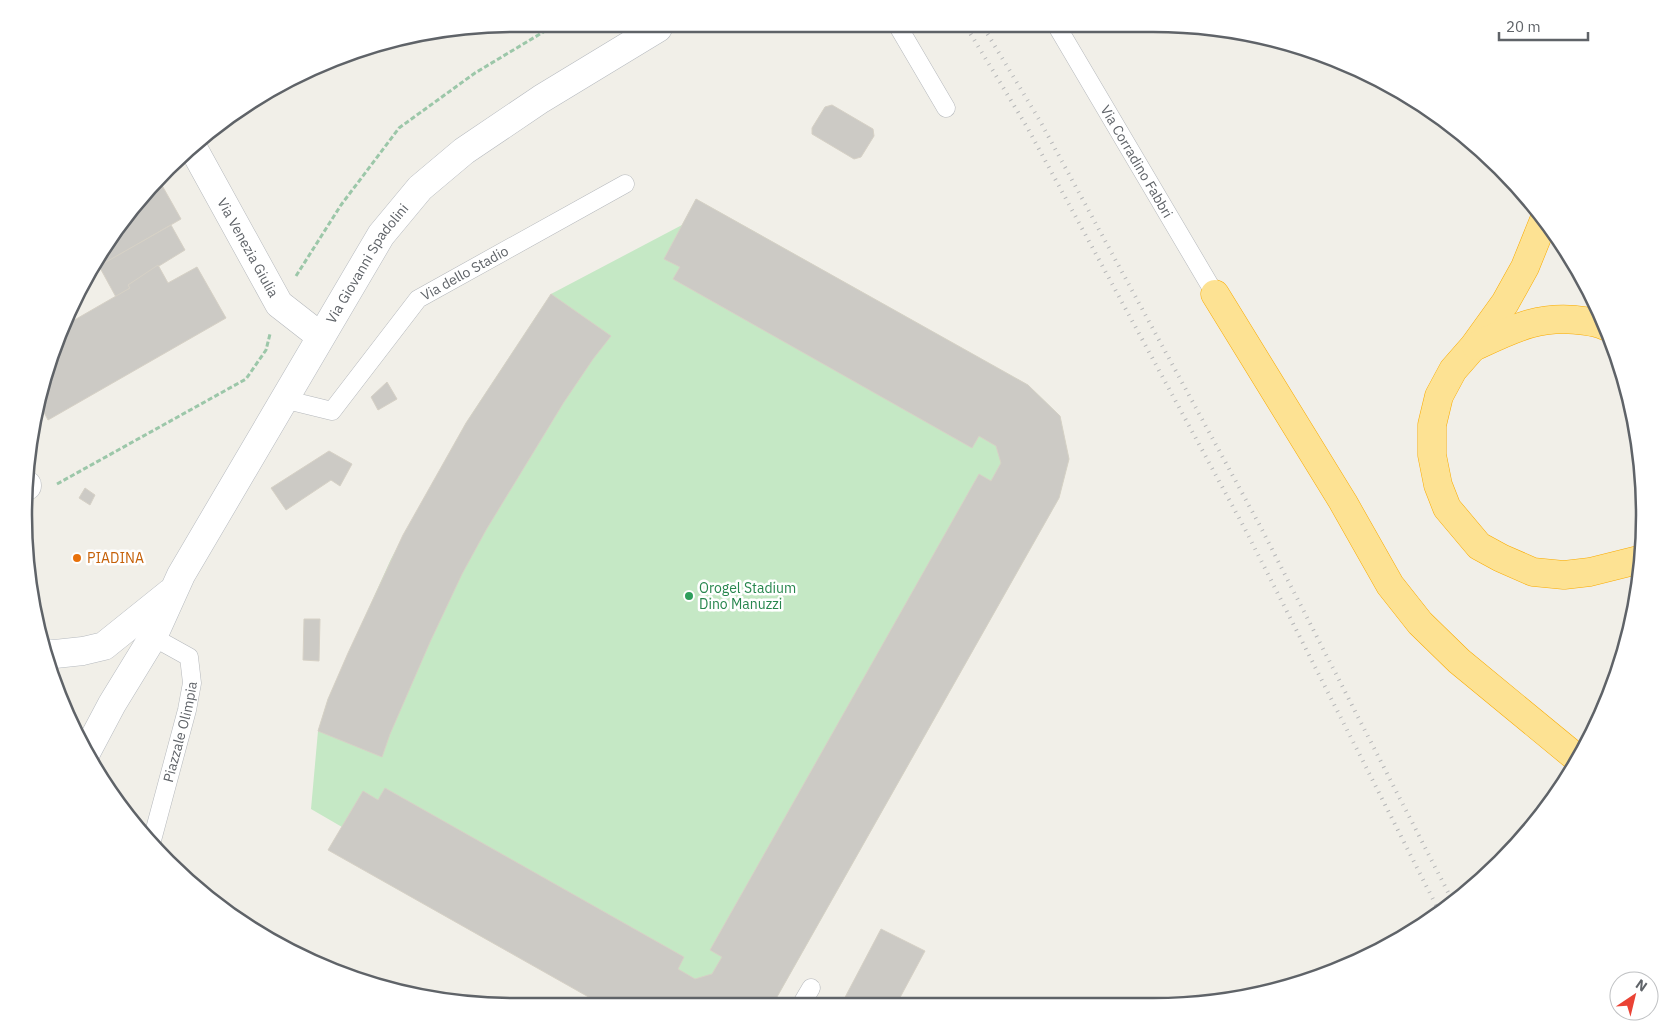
<svg xmlns="http://www.w3.org/2000/svg" width="1669" height="1031" viewBox="0 0 1669 1031" font-family="'IBM Plex Sans',sans-serif">
	<rect width="100%" height="100%" fill="#f1efe8"/>
	<polygon fill="#c5e8c5" points="696,199 1028,385 1060,416 1069,459 1059,498 773,1004 601,1004 342,827 311,809 318,731 328,699 391,559 466,423 551,294 682,225"/>
	<g fill="#cccac5" stroke="#d6d1c6">
		<polygon points="832,105 873,129 874,136 861,157 854,159 812,134 812,128 825,107"/>
		<polygon points="228,117 232,124 211,135 210,132"/>
		<polygon points="159,180 181,219 88,273 126,216"/>
		<polygon points="696,199 1028,385 1060,416 1069,459 1059,498 773,1004 601,1004 328,850 363,791 378,800 385,788 684,957 678,969 695,979 712,974 722,957 710,950 979,474 991,481 1001,463 996,446 979,436 972,448 673,279 680,267 664,259"/>
		<polygon points="171,225 185,250 128,285 130,288 116,297 99,266"/>
		<polygon points="158,265 168,283 197,267 226,318 48,420 38,401 50,357 64,326 130,288 128,285"/>
		<polygon points="551,294 611,336 593,359 564,402 486,530 462,574 430,642 390,734 382,757 318,731 328,699 348,653 403,535 466,423"/>
		<polygon points="387,382 397,399 378,410 371,397"/>
		<polygon points="329,451 352,464 340,486 331,480 286,510 271,488"/>
		<polygon points="85,488 95,495 90,505 79,498"/>
		<polygon points="304,619 320,619 319,661 303,660"/>
		<polygon points="881,929 925,951 896,1005 841,1005"/>
	</g>
	<g fill="none" stroke-linecap="round" stroke-linejoin="round">
		<g stroke="#b5b8bc" stroke-width="19">
			<g id="lane">
				<polyline points="899,28 946,108"/>
				<path id="s1" d="M1058 28 1215 294"/>
				<path id="s2" d="M283 399 332 411 418 299 625 184"/>
				<path id="s3" d="M151 844 187 710 192 683 189 657 153 637"/>
				<polyline points="801,1005 811,988"/>
			</g>
		</g>
		<g stroke="#b5b8bc" stroke-width="29">
			<g id="street">
				<path id="s4" d="M192 146 279 304 320 336"/>
				<polyline points="27,485 27,486"/>
			</g>
		</g>
		<g stroke="#b6babf" stroke-width="29">
			<g id="secondary">
				<polyline points="44,653 55,654 83,651 104,646 170,593"/>
				<path id="s5" d="M86 753 112 704 153 637 181 575 381 235 420 188 464 151 541 99 658 28"/>
			</g>
		</g>
		<g stroke="#f9ab00" stroke-width="29">
			<g id="highway">
				<polyline points="1544,220 1525,267 1505,303 1474,346 1453,370 1439,396 1432,425 1432,455 1438,485 1447,508 1479,546 1501,558 1533,572 1564,575 1590,572 1642,559"/>
				<polyline points="1215,294 1343,502 1390,585 1420,623 1459,661 1578,759"/>
				<path d="M1476 346C1514 328 1542 314 1585 321 1592 322 1599 323 1605 326"/>
			</g>
		</g>
		<g stroke="#9cc7a9" stroke-width="3" stroke-dasharray="5 2.5" stroke-linecap="butt">
			<polyline points="296,276 341,205 399,128 475,73 550,28"/>
			<polyline points="57,484 246,379 266,350 270,334"/>
		</g>
		<use href="#lane" stroke="#fff" stroke-width="18"/>
		<use href="#street" stroke="#fff" stroke-width="28"/>
		<use href="#secondary" stroke="#fff" stroke-width="28"/>
		<use href="#highway" stroke="#fde293" stroke-width="28"/>
		<g stroke="#b6b7b8" stroke-width="4" stroke-dasharray="1 6" stroke-linecap="butt">
			<polyline points="967,28 1027,127 1245,529 1439,911"/>
			<polyline points="984,28 1040,121 1259,524 1453,902"/>
		</g>
	</g>
	<circle fill="#e8710a" stroke="#fff" stroke-width="2" cx="77" cy="558" r="5"/>
	<circle fill="#2e9e5b" stroke="#fff" stroke-width="2" cx="689" cy="596" r="5"/>
	<g text-anchor="middle" dominant-baseline="central" stroke-width="5" stroke-linejoin="round" paint-order="stroke">
		<g font-size="14" fill="#5f6368" stroke="#fff">
			<text stroke="none"><textPath href="#s1" startOffset="155">Via Corradino Fabbri</textPath></text>
			<text stroke="none"><textPath href="#s4" startOffset="116">Via Venezia Giulia</textPath></text>
			<text stroke="none"><textPath href="#s5" startOffset="565">Via Giovanni Spadolini</textPath></text>
			<text stroke="none"><textPath href="#s2" startOffset="245">Via dello Stadio</textPath></text>
			<text stroke="none"><textPath href="#s3" startOffset="116">Piazzale Olimpia</textPath></text>
		</g>
		<g font-size="14" fill="#c56008" stroke="#fff" text-anchor="start">
			<text x="87" y="558">PIADINA</text>
		</g>
		<g font-size="14" fill="#27864d" stroke="#fff" text-anchor="start">
			<text x="699" y="588">Orogel Stadium<tspan x="699" dy="16">Dino Manuzzi</tspan></text>
		</g>
	</g>
	<path d="M0 0H1669V1031H0ZM515 32H1153A483 483 0 0 1 1636 515V515A483 483 0 0 1 1153 998H515A483 483 0 0 1 32 515V515A483 483 0 0 1 515 32Z" fill="#fff" fill-rule="evenodd"/>
	<path fill="none" stroke="#5f6368" stroke-width="2.5" d="M515 32H1153A483 483 0 0 1 1636 515V515A483 483 0 0 1 1153 998H515A483 483 0 0 1 32 515V515A483 483 0 0 1 515 32Z"/>
	<g transform="translate(1634 996) rotate(35)"><circle r="24" fill="#ffffff" stroke="#bfc1c3"/>
	<path d="M0-4L9 19L0 12L-9 19Z" fill="#ea4335"/>
	<text y="-8" font-size="14" font-weight="bold" text-anchor="middle" fill="#5f6368">N</text>
	</g>
	<path d="M1499 32v8h89v-8" fill="none" stroke="#5f6368" stroke-width="2.5"/>
	<text x="1506" y="32" font-size="15" fill="#5f6368" stroke="#ffffff" stroke-width="4" paint-order="stroke">20 m</text>
</svg>
